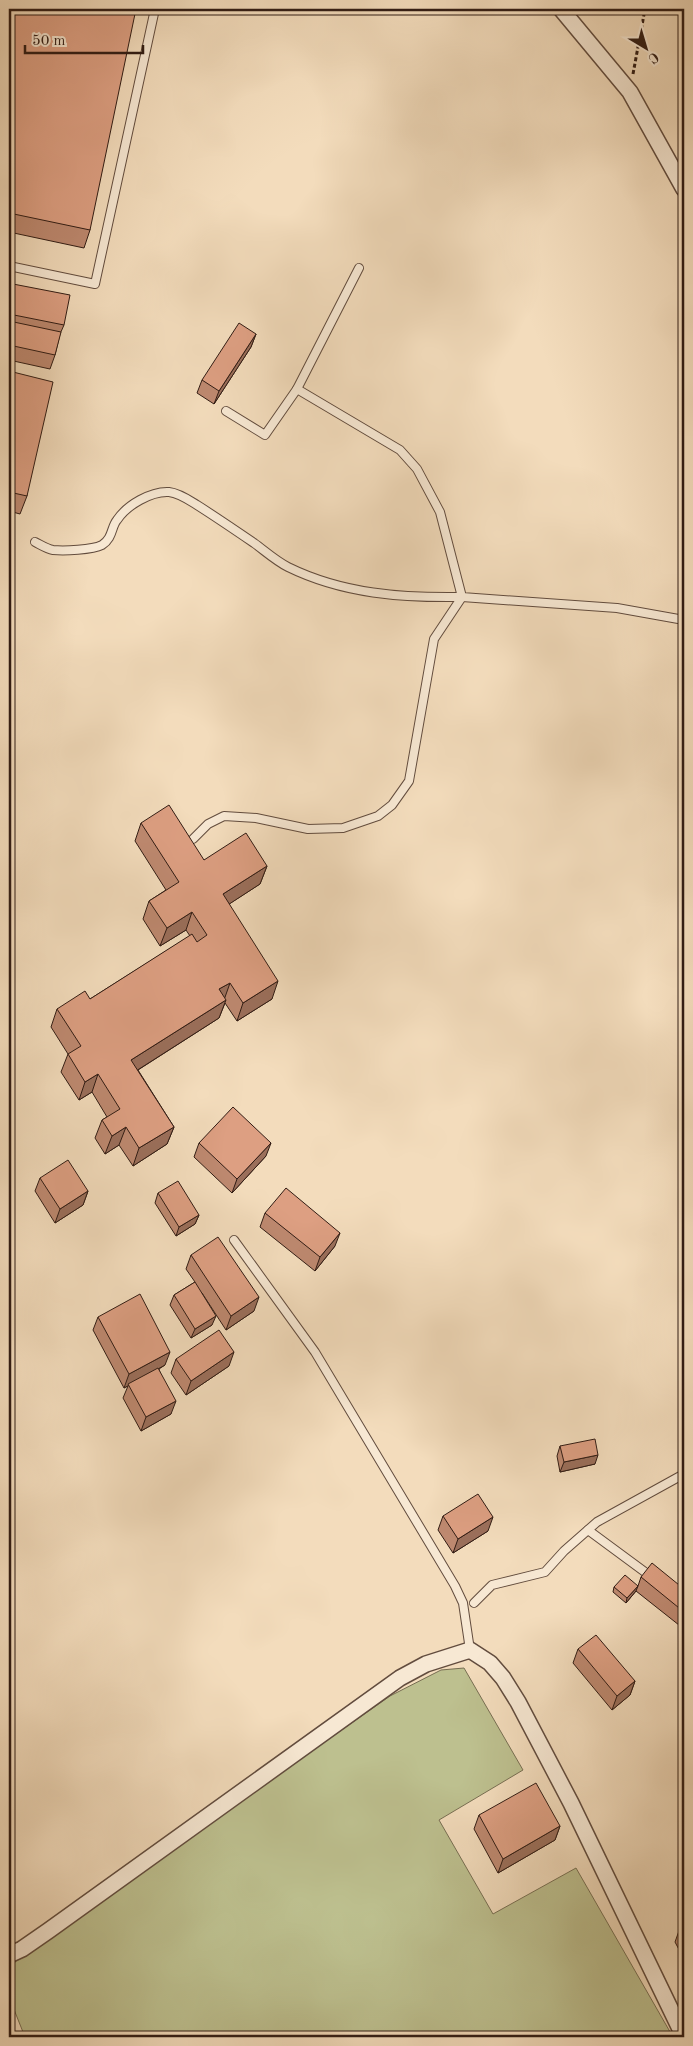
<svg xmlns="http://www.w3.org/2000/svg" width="693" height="2046" viewBox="0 0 693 2046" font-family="'Old Standard TT',serif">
	<rect width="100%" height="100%" fill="#f3dcbc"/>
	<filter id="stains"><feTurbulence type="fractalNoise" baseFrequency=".004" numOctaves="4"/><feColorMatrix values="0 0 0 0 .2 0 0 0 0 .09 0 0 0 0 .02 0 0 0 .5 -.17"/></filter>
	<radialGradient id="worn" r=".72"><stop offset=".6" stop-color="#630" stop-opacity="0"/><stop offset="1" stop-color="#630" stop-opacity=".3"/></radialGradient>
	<polygon fill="#bdc08f" stroke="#776e52" points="464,1668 523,1770 439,1820 493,1914 576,1868 673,2037 25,2037 9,1997 9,1970 20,1956 390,1696 441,1670"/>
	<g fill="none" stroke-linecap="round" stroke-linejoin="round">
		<g stroke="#624c3e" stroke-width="10">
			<g id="lane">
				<polyline points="9,266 95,284 155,9"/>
				<polyline points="297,389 400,450 417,469 440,512 462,597 617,608 684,620"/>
				<polyline points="226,411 265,435 297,389 359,268"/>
				<path d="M35 542C41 545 47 549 53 550 64 551 92 550 102 545 113 538 111 527 117 520 127 505 151 491 169 492 179 493 189 500 197 505 216 517 235 530 254 543 265 551 276 561 288 567 343 594 402 598 462 597"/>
				<polyline points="193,839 208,824 224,816 256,818 308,829 343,828 378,816 392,805 409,781 434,639 462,597"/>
				<polyline points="234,1240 315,1352 455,1586 463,1603 470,1650"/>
				<polyline points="588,1530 653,1578"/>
				<polyline points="474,1603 492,1585 545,1572 564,1551 597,1522 684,1474"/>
			</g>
		</g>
		<g stroke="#624c3e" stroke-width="18">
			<g id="street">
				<polyline points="561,9 630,92 684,189"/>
				<polyline points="9,1955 22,1949 48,1931 400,1678 426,1664 470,1650 490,1663 503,1678 518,1702 571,1803 684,2037"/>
			</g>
		</g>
		<polyline stroke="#311c14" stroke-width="3" stroke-dasharray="4 2.5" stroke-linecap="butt" points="633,74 645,9"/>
		<use href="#lane" stroke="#f7e8d3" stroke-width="8"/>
		<use href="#street" stroke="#f7e8d3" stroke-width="15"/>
	</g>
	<g fill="#be8970" stroke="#311c14">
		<polygon points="9,9 90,230 84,248 9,232"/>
		<polygon points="13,284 64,325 60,334 55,355 50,369 9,360 9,296"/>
		<polygon points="256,334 251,347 214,404 197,393 202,380"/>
		<polygon points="9,371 27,496 20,514 9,511"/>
		<polygon points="141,823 204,860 267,866 260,884 229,904 272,999 237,1021 225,1003 219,1018 138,1070 174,1127 167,1144 133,1166 119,1145 105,1154 95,1138 102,1120 107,1117 92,1092 79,1100 61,1072 68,1054 51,1027 57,1009 90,999 190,936 186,930 160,946 143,919 149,901 166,890 135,841"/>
		<polygon points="199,1143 266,1156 232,1193 194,1157"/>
		<polygon points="40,1178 88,1191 83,1205 55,1223 35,1191"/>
		<polygon points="158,1193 199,1215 195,1224 176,1236 155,1203"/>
		<polygon points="265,1213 335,1246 315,1271 260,1227"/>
		<polygon points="191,1255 254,1311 226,1330 202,1293 212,1325 191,1338 170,1305 174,1295 195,1282 186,1269"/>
		<polygon points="98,1317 165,1365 159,1369 171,1414 141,1431 123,1398 128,1386 124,1388 93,1330"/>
		<polygon points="176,1359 229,1366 186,1395 171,1373"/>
		<polygon points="560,1446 595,1464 560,1472 557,1456"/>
		<polygon points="443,1516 488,1531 453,1553 438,1530"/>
		<polygon points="641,1577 684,1589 684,1629 636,1591 626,1603 613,1592 614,1587 638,1586"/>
		<polygon points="578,1649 635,1681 630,1695 612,1710 573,1663"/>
		<polygon points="479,1815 560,1826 555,1840 498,1873 474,1829"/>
		<polygon points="684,1926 684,1959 675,1942 680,1928"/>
	</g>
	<g fill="#9b6f5b" stroke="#311c14">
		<polygon points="256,334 251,347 214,404 219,391"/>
		<polygon points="267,866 260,884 217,912 223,894"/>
		<polygon points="192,912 186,930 160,946 167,928"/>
		<polygon points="278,981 272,999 237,1021 243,1003"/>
		<polygon points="230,983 224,1000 219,989"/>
		<polygon points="226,1000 219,1018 125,1078 131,1060"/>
		<polygon points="98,1074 92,1092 79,1100 85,1082"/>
		<polygon points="126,1127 119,1145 105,1154 112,1136"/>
		<polygon points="174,1127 167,1144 133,1166 139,1148"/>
		<polygon points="271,1143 266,1156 232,1193 237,1179"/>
		<polygon points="88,1191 83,1205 55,1223 60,1209"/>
		<polygon points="199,1215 195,1224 176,1236 179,1227"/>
		<polygon points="340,1233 335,1246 315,1271 320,1257"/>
		<polygon points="259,1297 254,1311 226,1330 231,1316"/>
		<polygon points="216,1316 212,1325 191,1338 195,1329"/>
		<polygon points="170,1352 165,1365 124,1388 129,1374"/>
		<polygon points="234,1352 229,1366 186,1395 191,1381"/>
		<polygon points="176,1401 171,1414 141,1431 146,1417"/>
		<polygon points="598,1455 595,1464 560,1472 564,1462"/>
		<polygon points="493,1517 488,1531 453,1553 458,1539"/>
		<polygon points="638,1586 636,1591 626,1603 627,1598"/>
		<polygon points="635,1681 630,1695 612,1710 617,1696"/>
		<polygon points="560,1826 555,1840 498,1873 503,1859"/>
	</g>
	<g fill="#dd9f82" stroke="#311c14">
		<polygon points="9,9 136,9 90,230 9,213"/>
		<polygon points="13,284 70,295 64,325 9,314 9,305"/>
		<polygon points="9,321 61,332 55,355 9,345"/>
		<polygon points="239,323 256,334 219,391 202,380"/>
		<polygon points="9,371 53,382 27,496 9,492"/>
		<polygon points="169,805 204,860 246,833 267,866 223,894 278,981 243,1003 230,983 219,989 226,1000 131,1060 174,1127 139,1148 126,1127 112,1136 102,1120 120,1109 98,1074 85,1082 68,1054 81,1046 57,1009 85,991 90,999 192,934 197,942 207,935 192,912 167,928 149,901 179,882 141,823"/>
		<polygon points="233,1107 271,1143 237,1179 199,1143"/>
		<polygon points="68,1160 88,1191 60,1209 40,1178"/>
		<polygon points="178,1181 199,1215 179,1227 158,1193"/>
		<polygon points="286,1188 340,1233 320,1257 265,1213"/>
		<polygon points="218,1237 259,1297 231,1316 191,1255"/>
		<polygon points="195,1282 216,1316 195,1329 174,1295"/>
		<polygon points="140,1294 170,1352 129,1374 98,1317"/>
		<polygon points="219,1330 234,1352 191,1381 176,1359"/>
		<polygon points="158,1368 176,1401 146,1417 128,1384"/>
		<polygon points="595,1439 598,1455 564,1462 560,1446"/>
		<polygon points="478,1494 493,1517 458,1539 443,1516"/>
		<polygon points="652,1563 684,1589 684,1612 641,1577"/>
		<polygon points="625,1575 638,1586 627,1598 614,1587"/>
		<polygon points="596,1635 635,1681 617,1696 578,1649"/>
		<polygon points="536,1783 560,1826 503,1859 479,1815"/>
		<polygon points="684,1926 684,1936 680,1928"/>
	</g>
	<rect width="693" height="2046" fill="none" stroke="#f3dcbc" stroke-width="30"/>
	<rect x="10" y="10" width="673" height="2026" fill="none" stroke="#311c14" stroke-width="2.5"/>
	<rect x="15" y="15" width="663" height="2016" fill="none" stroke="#311c14"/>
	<g transform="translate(646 48) rotate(142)" stroke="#f7e8d3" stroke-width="4" paint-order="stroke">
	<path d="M0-4L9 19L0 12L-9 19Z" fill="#311c14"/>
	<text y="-8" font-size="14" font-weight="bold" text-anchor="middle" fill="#311c14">С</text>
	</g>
	<path d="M25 45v8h118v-8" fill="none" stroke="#311c14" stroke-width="2.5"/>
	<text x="32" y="45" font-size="15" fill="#311c14" stroke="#f7e8d3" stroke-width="4" paint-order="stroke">50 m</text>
	<rect width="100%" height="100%" filter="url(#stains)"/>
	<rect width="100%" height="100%" fill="url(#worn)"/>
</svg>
